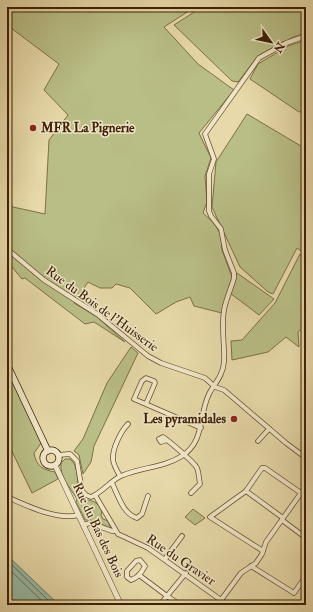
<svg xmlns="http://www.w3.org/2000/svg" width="313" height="612" viewBox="0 0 313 612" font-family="'IM FELL Double Pica',serif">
	<rect width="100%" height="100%" fill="#e7d9a9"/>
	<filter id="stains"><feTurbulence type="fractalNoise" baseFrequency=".005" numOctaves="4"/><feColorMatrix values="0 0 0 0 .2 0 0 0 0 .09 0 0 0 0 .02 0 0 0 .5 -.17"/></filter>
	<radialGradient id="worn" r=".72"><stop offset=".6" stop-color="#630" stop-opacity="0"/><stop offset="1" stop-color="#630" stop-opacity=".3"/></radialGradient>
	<g fill="#b9be86" stroke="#7c6f46">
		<polygon points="7,7 195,7 164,27 198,64 234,90 199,133 211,158 205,176 207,202 203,213 214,223 221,235 222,250 232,277 222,313 194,306 190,297 176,302 156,314 130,288 116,284 112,288 100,288 88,282 74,303 97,317 125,342 94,322 85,324 25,278 22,279 7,261 7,202 13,207 45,214 49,140 68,115 44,90 59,64 7,25"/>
		<polygon points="202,7 306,7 306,33 293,37 257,57 238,82 232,81 174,25"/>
		<polygon points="306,40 306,111 299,112 250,79 258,64 288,46"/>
		<polygon points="247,114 306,149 306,255 297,248 273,294 268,292 240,267 212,207 216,162"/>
		<polygon points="300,254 306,260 306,325 298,332 299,347 286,337 268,352 232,360 231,341 242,340 275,303"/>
		<polygon points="237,273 274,299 259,315 230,293"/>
		<polygon points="131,347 138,353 94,446 91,462 83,474 79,455 74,451 83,439 107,383"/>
		<path d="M7 369 42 442 34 453C36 466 43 470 55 472L58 479 32 493 7 441Z"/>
		<path d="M65 459H70C80 466 76 484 80 494 84 502 91 499 96 503 99 504 100 508 102 510L101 515 103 519 108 521 111 528 90 520H85L76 502 77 499C71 489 59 476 61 463Z"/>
		<polygon points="193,509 205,518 195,525 185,517"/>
	</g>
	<polygon fill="#97baa5" stroke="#737c65" points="7,555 59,605 11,605 7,601"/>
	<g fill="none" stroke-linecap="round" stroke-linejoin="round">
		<g stroke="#6a6d56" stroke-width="1">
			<polyline points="7,560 53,605"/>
			<polyline points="7,567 46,605"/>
		</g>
		<g stroke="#684e2f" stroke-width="5.5">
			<g id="minor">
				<polyline points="7,249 44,280 97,314 148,356 161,363 205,378 215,387 224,390 286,443 306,458"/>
				<polyline points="146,404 155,383 154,381 146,378 142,381 134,399 201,428"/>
				<path d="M167 440 161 442 159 439 163 437C170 442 194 462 197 468 199 473 199 479 200 484L191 493"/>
				<polyline points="258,441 269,429"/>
				<path d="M58 455 70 454 77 461 82 491 86 495 91 497C103 492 110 481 121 476 141 467 163 468 182 456 205 441 198 417 209 394 214 384 223 376 224 362 225 345 221 328 224 310 226 299 231 289 234 278V273L225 250 221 229 211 216 209 211V174L214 159 205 134 259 58 286 43 306 36"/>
				<path d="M120 476C117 471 113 464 113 459 112 449 121 431 128 424"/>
				<path d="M112 483C118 495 123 514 137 518L142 514 148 496"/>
				<polyline points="246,491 283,518"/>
				<polyline points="95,495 118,534 148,548 228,605"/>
				<path d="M7 497C25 505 58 521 78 515"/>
				<polyline points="282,520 306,538"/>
				<polyline points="83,525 90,523 112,531 115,531"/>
				<polyline points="263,551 210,517 246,491 262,468 265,468 301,493"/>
				<polyline points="165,559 182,536"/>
				<path d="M140 560 145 566C142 572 138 578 131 580L127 577V571L136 561Z"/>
				<polyline points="251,566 294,593 306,576"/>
				<polyline points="139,575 167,596 160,605"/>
				<polyline points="221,600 241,573 256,563 262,554 266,542 306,486"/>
				<polyline points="180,605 167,596 186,573"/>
			</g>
		</g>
		<g stroke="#684e2f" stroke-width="6">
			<polyline id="tertiary" points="55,465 121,605"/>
		</g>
		<g stroke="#3e2006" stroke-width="7">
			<g id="secondary">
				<polyline points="7,364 48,451"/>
				<circle cx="51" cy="458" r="8"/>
			</g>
		</g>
		<use href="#minor" stroke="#efe6c7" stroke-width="4"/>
		<use href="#tertiary" stroke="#efe6c7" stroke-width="5"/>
		<use href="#secondary" stroke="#efe6c7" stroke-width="5.5"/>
	</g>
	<g fill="#8f2418" stroke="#efe6c7" stroke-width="1.5">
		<circle cx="33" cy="128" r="4"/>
		<circle cx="234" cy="419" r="4"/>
	</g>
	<g text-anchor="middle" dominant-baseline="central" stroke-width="3" stroke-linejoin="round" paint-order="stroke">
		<g font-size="13" font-weight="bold" fill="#3e2006" stroke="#efe6c7" text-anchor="start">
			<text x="41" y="128">MFR La Pignerie</text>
			<text x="226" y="419" text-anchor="end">Les pyramidales</text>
		</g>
		<g font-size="13" fill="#3e2006" stroke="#efe6c7">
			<text transform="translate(102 309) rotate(36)">Rue du Bois de l'Huisserie</text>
			<text transform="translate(98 530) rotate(65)">Rue du Bas des Bois</text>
			<text transform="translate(181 560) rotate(34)">Rue du Gravier</text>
		</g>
	</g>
	<rect width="313" height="612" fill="none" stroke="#e7d9a9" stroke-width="24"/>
	<rect x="8" y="8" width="297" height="596" fill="none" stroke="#3e2006" stroke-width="2"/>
	<rect x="12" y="12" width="289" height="588" fill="none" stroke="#3e2006"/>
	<g transform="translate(271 42) rotate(123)" stroke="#efe6c7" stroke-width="3" paint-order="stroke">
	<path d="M0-3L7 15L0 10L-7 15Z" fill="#3e2006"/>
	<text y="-6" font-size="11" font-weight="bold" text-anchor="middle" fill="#3e2006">N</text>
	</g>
	<rect width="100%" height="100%" filter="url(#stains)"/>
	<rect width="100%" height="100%" fill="url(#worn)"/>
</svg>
